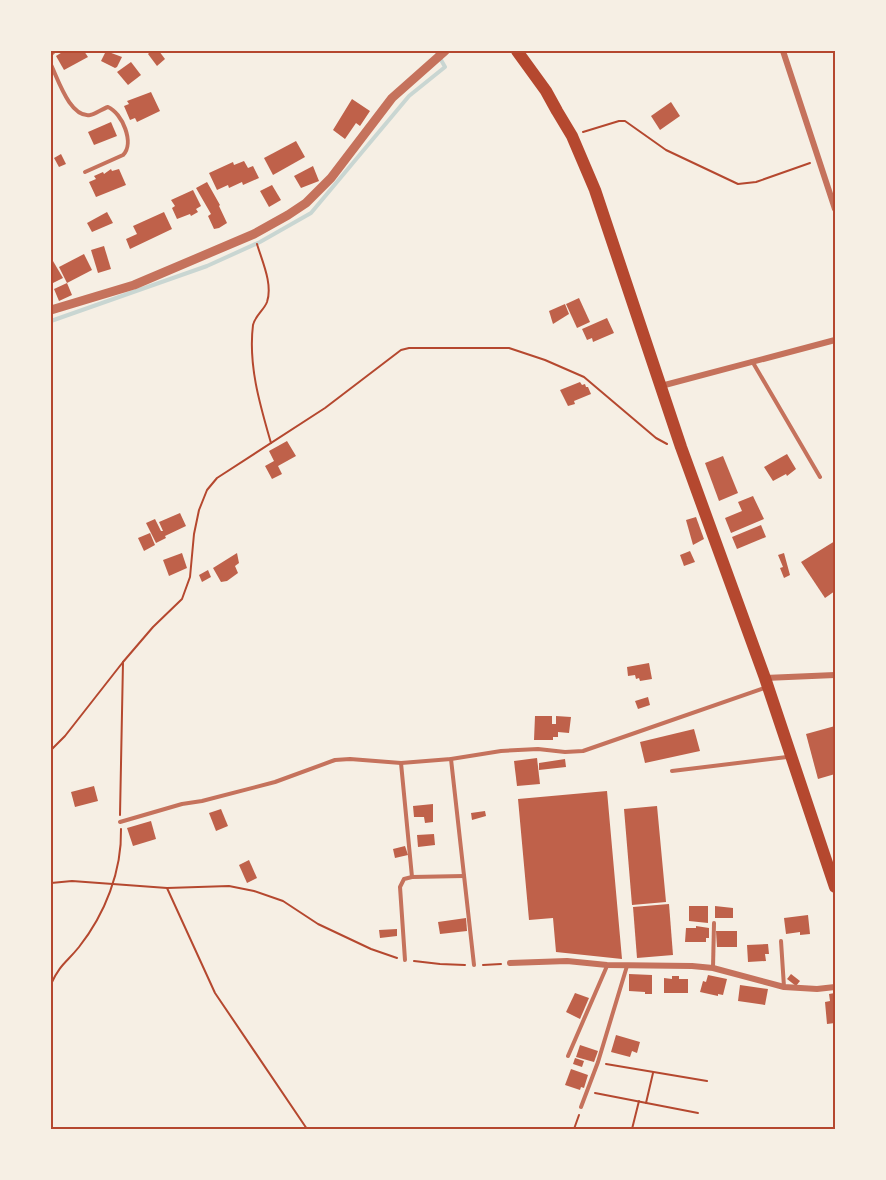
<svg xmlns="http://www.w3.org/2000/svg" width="886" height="1180" viewBox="0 0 886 1180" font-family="Commissioner,sans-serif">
	<rect width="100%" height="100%" fill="#f6efe4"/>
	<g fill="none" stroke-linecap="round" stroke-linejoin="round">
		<polyline stroke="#c9d6d2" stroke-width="4" points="51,321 207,266 260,242 311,213 409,96 445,67 436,51"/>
	</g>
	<g fill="#bf614a">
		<polygon points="64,51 84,51 88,57 64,70 56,56"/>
		<polygon points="106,51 122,57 117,67 115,68 101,61"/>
		<polygon points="151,51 159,51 165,59 157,66 148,54"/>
		<polygon points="131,62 141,75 128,85 117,72"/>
		<polygon points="151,92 160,111 137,122 135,118 130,120 124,106 129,104 127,101"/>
		<polygon points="352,99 370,111 360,126 356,123 345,139 333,130"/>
		<polygon points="671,102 680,116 660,130 651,116"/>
		<polygon points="111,122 117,136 94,145 88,132"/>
		<polygon points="296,141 305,157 273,175 264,158"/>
		<polygon points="61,154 66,164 59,167 54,158"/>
		<polygon points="244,161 248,168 253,166 259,178 243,185 242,182 229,188 228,185 217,190 209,173 233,162 234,165"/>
		<polygon points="313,166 319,181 301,188 294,176"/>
		<polygon points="111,169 112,171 119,169 126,185 96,197 89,182 96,179 94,176 103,172 104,174"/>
		<polygon points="207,182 220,205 219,206 227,223 219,228 214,229 208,216 211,214 196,188"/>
		<polygon points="272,185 281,200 269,207 260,191"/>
		<polygon points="193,190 201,206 196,209 198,212 191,216 190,214 177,219 172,208 175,206 171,200"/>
		<polygon points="107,212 113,223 92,232 87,223"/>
		<polygon points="164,212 172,229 130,249 126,239 137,234 133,226"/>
		<polygon points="104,246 111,269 98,273 91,250"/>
		<polygon points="84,254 92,270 67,283 59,267"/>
		<polygon points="53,261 63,278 53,283 51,282 51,263"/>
		<polygon points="67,283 72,295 59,301 54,289"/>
		<polygon points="579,298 590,322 577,328 566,304"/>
		<polygon points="565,304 569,314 553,324 549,311"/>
		<polygon points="607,318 614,333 593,342 592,338 587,340 582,329"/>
		<polygon points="580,382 582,385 585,384 586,387 588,387 591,394 574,401 575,404 568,406 560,390"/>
		<polygon points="287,441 296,456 278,466 282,474 272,479 265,466 274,461 269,451"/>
		<polygon points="787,454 796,469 787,476 786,474 773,481 764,467"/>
		<polygon points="723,456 738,493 719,501 705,463"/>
		<polygon points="753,496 764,519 731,533 725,518 742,511 738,502"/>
		<polygon points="180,513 186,526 165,536 166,538 156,543 146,523 155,519 161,531 163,531 159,522"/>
		<polygon points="696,517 704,539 693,545 686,520"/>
		<polygon points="761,525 766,537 737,549 732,537"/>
		<polygon points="150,533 155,545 144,551 138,538"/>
		<polygon points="835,541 835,591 825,598 801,562"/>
		<polygon points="690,551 695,562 684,566 680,555"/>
		<polygon points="182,553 187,568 169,576 163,560"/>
		<polygon points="237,553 239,563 235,566 238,573 227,581 221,582 213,568"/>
		<polygon points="784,553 790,575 784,578 780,568 783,567 778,555"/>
		<polygon points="208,570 211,577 202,582 199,575"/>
		<polygon points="649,663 652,679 640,681 639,678 636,679 635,675 628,676 627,667"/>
		<polygon points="648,697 650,705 638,709 635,701"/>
		<polygon points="535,716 552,716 552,724 556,724 556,716 571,717 569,733 558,732 558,737 553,737 553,740 534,740"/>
		<polygon points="835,726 835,774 818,779 806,734"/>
		<polygon points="694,729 700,751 645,763 640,742"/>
		<polygon points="537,758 540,784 517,786 514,761"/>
		<polygon points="565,759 566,767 539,770 539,763"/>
		<polygon points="94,786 98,801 75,807 71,792"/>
		<polygon points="607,791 622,959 556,952 553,918 529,920 518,799"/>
		<polygon points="433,804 433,822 425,823 424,817 414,817 413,806"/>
		<polygon points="657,806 666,902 632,905 624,809"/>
		<polygon points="221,809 228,826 216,831 209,813"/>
		<polygon points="485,811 486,816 472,820 471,813"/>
		<polygon points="151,821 156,839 133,846 127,828"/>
		<polygon points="434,834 435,845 418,847 417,835"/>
		<polygon points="405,846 408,855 395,858 393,849"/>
		<polygon points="249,860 257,878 247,883 239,865"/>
		<polygon points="669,904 673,955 637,958 633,907"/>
		<polygon points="689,906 708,906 708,923 689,921"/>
		<polygon points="715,906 733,908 733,918 715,918"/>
		<polygon points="808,915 810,934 800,935 800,932 786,934 784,918"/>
		<polygon points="466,918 467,931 440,934 438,922"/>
		<polygon points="696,926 709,928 709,938 706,938 706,942 685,942 686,928 696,928"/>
		<polygon points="397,929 397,936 380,938 379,930"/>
		<polygon points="716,931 737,931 737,947 717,947"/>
		<polygon points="768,944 769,954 765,954 766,961 748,962 747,945"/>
		<polygon points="629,974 652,975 652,994 645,994 645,992 629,991"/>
		<polygon points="791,974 800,981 796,986 787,979"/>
		<polygon points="708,975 727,979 723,995 718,994 718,996 700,992 703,981 706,982"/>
		<polygon points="672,976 679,976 679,979 688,979 688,993 664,993 664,978 672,979"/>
		<polygon points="740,985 768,989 765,1005 738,1001"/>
		<polygon points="575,993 589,998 580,1019 566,1012"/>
		<polygon points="835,993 835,1023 827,1024 825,1002 830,1001 829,994"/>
		<polygon points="616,1035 640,1042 637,1053 632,1051 630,1057 611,1052"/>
		<polygon points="580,1045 598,1051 594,1062 576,1057"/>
		<polygon points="575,1058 584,1061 582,1067 573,1064"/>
		<polygon points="571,1069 588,1075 584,1088 581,1087 580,1090 565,1085"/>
	</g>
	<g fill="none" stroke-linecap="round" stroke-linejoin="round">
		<g stroke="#b5482f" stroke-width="2">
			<polyline points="583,132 619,121 625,121 666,150 738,184 756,182 810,163"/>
			<path d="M257 244C262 261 273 284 267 302 264 310 255 316 253 325 248 365 260 405 271 443"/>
			<polyline points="51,750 65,736 123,662 153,627 182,599 190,577 194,534 199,510 207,490 217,478 325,408 401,350 409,348 509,348 545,360 584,377 656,438 667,444"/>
			<polyline points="120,815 123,662"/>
			<polyline points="51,883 72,881 167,888 229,886 254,891 283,901 318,924 371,949 397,958"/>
			<polyline points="167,888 215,993 307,1129"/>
			<polyline points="414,961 440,964 465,965"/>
			<polyline points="483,965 501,964"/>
			<path d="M51 984C60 964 67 962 79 947 105 914 122 871 121 829"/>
			<polyline points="606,1064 707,1081"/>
			<polyline points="595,1093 698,1113"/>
			<polyline points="646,1103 653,1073"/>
			<polyline points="574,1129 579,1115"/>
			<polyline points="632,1129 639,1101"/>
		</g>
		<g stroke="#c5725c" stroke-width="4">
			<path d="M51 65C58 79 70 118 90 115 95 114 102 109 108 107 122 113 135 143 123 155L85 172"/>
			<polyline points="752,361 820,477"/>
			<polyline points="451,759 474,965"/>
			<polyline points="401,763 412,877"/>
			<polyline points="672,771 787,757"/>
			<polyline points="120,822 182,804 202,801 275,782 335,760 350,759 401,763 451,759 501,751 538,749 565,752 583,751 767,687"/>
			<polyline points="781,941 784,987"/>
			<polyline points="405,960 400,887 404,879 412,877 464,876"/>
			<polyline points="713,968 714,923"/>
			<polyline points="568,1056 607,966"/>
			<polyline points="581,1107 598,1062 627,966"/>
		</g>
		<g stroke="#c5725c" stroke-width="6">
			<polyline points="783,51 835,209"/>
			<polyline points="51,53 53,51"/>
			<polyline points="661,386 835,340"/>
			<polyline points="765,678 835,675"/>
			<polyline points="510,963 567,961 607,965 692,966 713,968 784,987 817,989 835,987"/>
		</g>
		<polyline stroke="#c5725c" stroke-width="9" points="51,310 134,285 254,234 288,215 306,203 331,178 392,98 445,51"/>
		<polyline stroke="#b5482f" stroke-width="12" points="517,51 546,91 557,111 572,136 595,190 681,447 765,678 835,887"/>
	</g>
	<rect width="886" height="1180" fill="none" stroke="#f6efe4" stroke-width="105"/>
	<rect x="52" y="52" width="782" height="1076" fill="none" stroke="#b5482f" stroke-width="2"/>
</svg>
